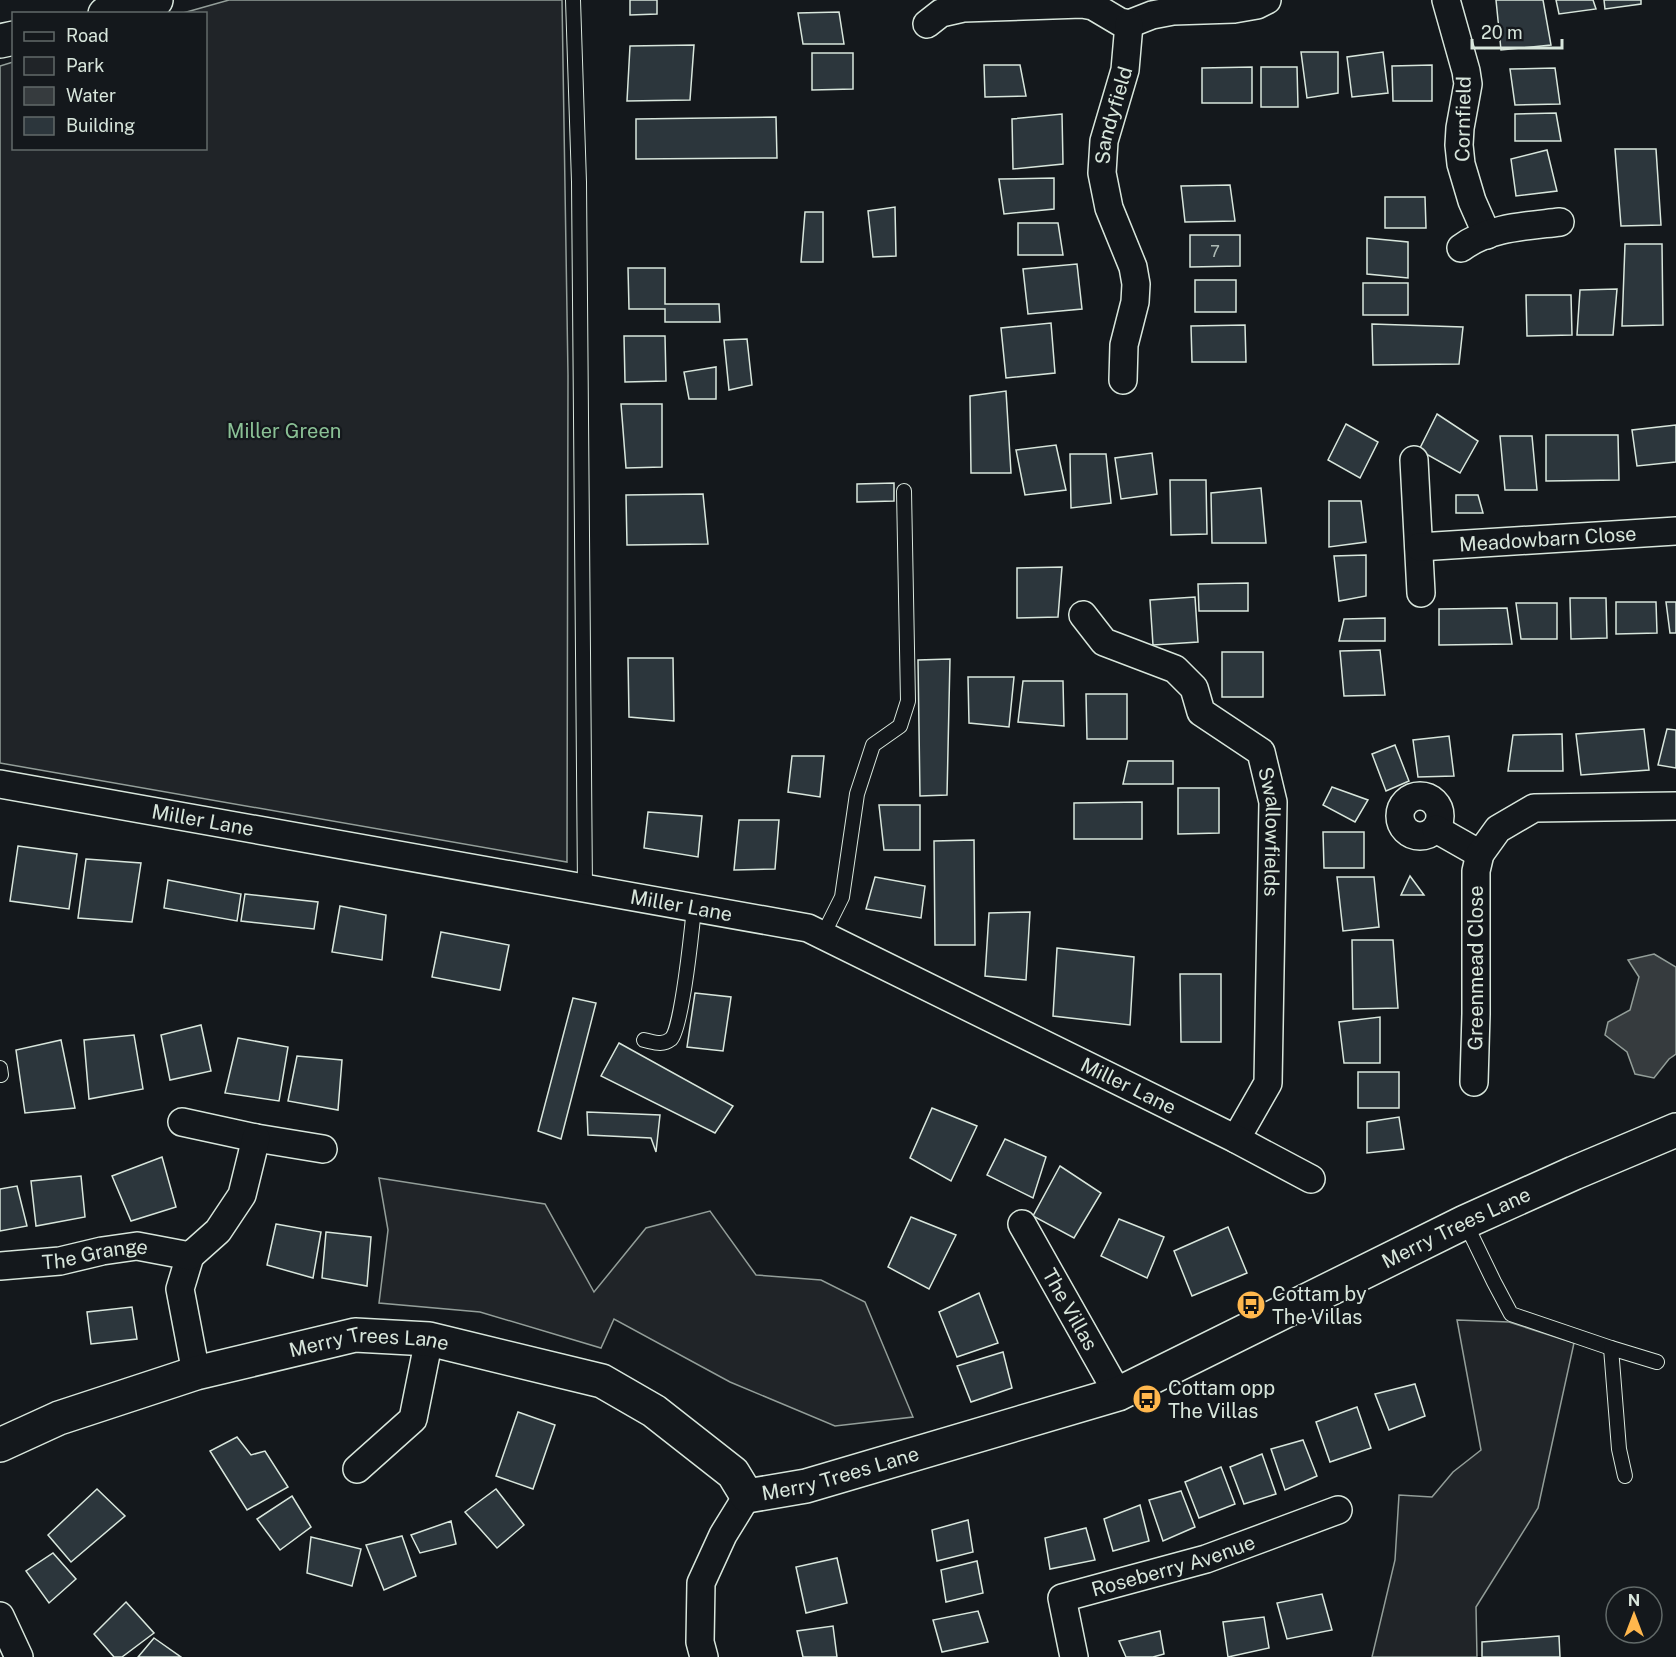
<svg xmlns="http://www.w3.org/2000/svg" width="1676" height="1657" viewBox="0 0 1676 1657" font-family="'Public Sans',sans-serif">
	<rect width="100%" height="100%" fill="#14181c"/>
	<g fill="#202428" stroke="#939e99" stroke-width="1.5">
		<polygon points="229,0 562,0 568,375 567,862 0,763 0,66 13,62 14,148 206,148 206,14 183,13"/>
		<polygon points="379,1178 545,1204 594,1292 646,1228 710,1211 756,1275 821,1280 865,1302 913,1417 835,1426 730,1382 614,1319 601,1348 480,1312 379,1303 388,1230"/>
		<polygon points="1457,1320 1509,1322 1574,1343 1538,1508 1476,1607 1477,1657 1372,1657 1395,1560 1399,1495 1432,1497 1453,1472 1481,1450"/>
	</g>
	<polygon fill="#363b3e" stroke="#939e99" stroke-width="1.5" points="1654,954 1676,967 1676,1054 1669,1059 1654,1078 1635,1074 1627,1052 1605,1035 1608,1022 1630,1010 1639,977 1628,960"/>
	<g fill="#2c363c" stroke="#d8e6dc" stroke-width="1.5">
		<polygon points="630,0 657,0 657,14 630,15"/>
		<polygon points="1496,0 1543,0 1551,45 1501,50"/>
		<polygon points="1556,0 1593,0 1596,9 1559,14"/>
		<polygon points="1604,0 1641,0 1641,4 1605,9"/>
		<polygon points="839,12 844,44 803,44 798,13"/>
		<polygon points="694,45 690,100 627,101 630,46"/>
		<polygon points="1301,52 1338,52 1338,93 1307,98"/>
		<polygon points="1383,52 1388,93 1352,97 1347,57"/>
		<polygon points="812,53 853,53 853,89 812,90"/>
		<polygon points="984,65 1020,65 1026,96 985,97"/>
		<polygon points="1432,65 1432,101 1393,101 1392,66"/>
		<polygon points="1252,67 1252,103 1202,103 1202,68"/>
		<polygon points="1261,67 1297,67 1298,107 1261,107"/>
		<polygon points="1555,68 1560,104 1515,105 1510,69"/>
		<polygon points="1556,113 1561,141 1515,141 1515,114"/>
		<polygon points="1062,114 1063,164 1013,169 1012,119"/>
		<polygon points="776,117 777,158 636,159 636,119"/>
		<polygon points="1615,149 1656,149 1661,225 1621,226"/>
		<polygon points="1547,150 1557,191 1516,196 1511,159"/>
		<polygon points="1054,178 1054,209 1004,214 999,179"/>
		<polygon points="1230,185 1235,221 1185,222 1181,186"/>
		<polygon points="1385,197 1425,197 1426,228 1385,228"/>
		<polygon points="895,207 896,256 873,257 868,211"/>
		<polygon points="805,212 823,212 823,262 801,262"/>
		<polygon points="1018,223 1058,223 1063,255 1018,255"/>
		<polygon points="1190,235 1240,235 1240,266 1190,267"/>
		<polygon points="1367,238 1408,242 1408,278 1367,274"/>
		<polygon points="1625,244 1662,244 1663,325 1622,326"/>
		<polygon points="1077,264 1082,309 1028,314 1023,269"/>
		<polygon points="628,268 665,268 665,304 719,304 720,322 665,322 665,309 629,309"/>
		<rect x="1195" y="280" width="41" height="32"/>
		<rect x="1363" y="283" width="45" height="32"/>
		<polygon points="1617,289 1613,335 1577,335 1580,290"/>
		<polygon points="1526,295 1571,295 1572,335 1527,336"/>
		<polygon points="1051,323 1055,373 1006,378 1001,328"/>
		<polygon points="1372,324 1463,327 1459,364 1373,365"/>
		<polygon points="1245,325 1246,362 1192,362 1191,326"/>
		<polygon points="624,336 665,336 666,381 625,382"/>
		<polygon points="747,339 752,385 729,390 724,340"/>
		<polygon points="716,367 716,399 689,399 684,372"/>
		<polygon points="1006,391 1011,473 971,473 970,396"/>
		<polygon points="621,404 662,404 662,467 626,468"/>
		<polygon points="1437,414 1478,441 1460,473 1419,450"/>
		<polygon points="1346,424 1378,442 1360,478 1328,460"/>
		<polygon points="1676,425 1676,462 1637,466 1632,430"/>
		<polygon points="1546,435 1618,435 1619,480 1546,481"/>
		<polygon points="1500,436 1532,436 1537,490 1505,490"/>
		<polygon points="1056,445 1066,490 1025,495 1016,450"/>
		<polygon points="1152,453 1157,494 1121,499 1115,458"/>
		<polygon points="1070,454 1106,454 1111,503 1071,508"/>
		<polygon points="1170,480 1206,480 1207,534 1171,535"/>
		<polygon points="894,483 894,501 857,502 857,484"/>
		<polygon points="1261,488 1266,543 1212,543 1211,493"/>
		<polygon points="703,494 708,544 627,545 626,495"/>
		<polygon points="1456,495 1478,495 1483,513 1456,513"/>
		<polygon points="1329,501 1361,501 1366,542 1329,547"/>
		<polygon points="1366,555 1366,596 1339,601 1334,556"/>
		<polygon points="1062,567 1058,617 1017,618 1017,568"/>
		<polygon points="1248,583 1248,611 1199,611 1198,584"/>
		<polygon points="1195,597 1198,642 1153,645 1150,600"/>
		<polygon points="1570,598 1606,598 1607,638 1571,639"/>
		<polygon points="1616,602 1656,602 1657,633 1616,634"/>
		<polygon points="1666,602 1676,602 1676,633 1670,633"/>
		<polygon points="1516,603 1557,603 1557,639 1521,639"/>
		<polygon points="1507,608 1512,644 1439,645 1439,609"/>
		<polygon points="1385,618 1385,641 1339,641 1344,619"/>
		<polygon points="1380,650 1385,695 1344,696 1340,651"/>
		<rect x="1222" y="652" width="41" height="45"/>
		<polygon points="628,658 673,658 674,721 629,717"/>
		<polygon points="950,659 947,795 920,796 918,660"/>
		<polygon points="968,677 1014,677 1009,727 969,723"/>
		<polygon points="1023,681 1063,681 1064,726 1018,722"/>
		<polygon points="1086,694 1127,694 1127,739 1087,739"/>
		<polygon points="1644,729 1649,770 1581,775 1576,734"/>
		<polygon points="1667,729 1676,730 1676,768 1658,765"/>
		<polygon points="1562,734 1563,771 1508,771 1513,735"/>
		<polygon points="1449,736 1454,776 1418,777 1413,740"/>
		<polygon points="1395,745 1409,781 1386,791 1372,754"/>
		<polygon points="792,756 824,756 820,797 788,792"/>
		<polygon points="1128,761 1173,761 1173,784 1123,784"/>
		<polygon points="1332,787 1368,800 1355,822 1323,805"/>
		<polygon points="1178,788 1219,788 1219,833 1178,834"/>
		<polygon points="1142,802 1142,839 1074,839 1074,803"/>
		<polygon points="879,805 920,805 920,850 884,850"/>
		<polygon points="648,812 702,816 698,857 644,848"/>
		<polygon points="739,820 779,820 775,869 734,870"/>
		<polygon points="1323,832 1364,832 1364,868 1324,868"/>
		<polygon points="974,840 975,945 935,945 934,841"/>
		<polygon points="18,846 77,854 69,909 10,901"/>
		<polygon points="86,859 141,863 132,922 78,918"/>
		<polygon points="1410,876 1424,895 1401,895"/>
		<polygon points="875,877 925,886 921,918 866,909"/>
		<polygon points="1337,877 1374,877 1379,927 1343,931"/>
		<polygon points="168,880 241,894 237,921 164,908"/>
		<polygon points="245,894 318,902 314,929 241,921"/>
		<polygon points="340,906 386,915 382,960 332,952"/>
		<polygon points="1030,912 1026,980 985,976 989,913"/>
		<polygon points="441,932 509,945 500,990 432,977"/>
		<polygon points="1352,940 1393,940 1398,1008 1353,1009"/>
		<polygon points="1057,948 1134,957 1130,1025 1053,1016"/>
		<polygon points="1180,974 1221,974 1221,1042 1181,1042"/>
		<polygon points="695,993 731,997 723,1051 687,1047"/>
		<polygon points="573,998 596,1003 561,1139 538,1131"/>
		<polygon points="1380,1017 1380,1063 1344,1063 1339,1022"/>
		<polygon points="201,1025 211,1071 170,1080 161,1035"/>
		<polygon points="134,1035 143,1089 89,1099 84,1040"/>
		<polygon points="238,1038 288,1047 279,1101 225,1093"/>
		<polygon points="61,1040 75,1108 25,1113 16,1050"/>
		<polygon points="619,1043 733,1106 715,1133 601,1076"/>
		<polygon points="297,1056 342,1060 338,1110 288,1101"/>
		<rect x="1358" y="1072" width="41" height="36"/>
		<polygon points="932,1108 977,1126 951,1181 910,1158"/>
		<polygon points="587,1112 660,1115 656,1152 651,1138 588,1135"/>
		<polygon points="1399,1117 1404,1149 1367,1153 1367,1122"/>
		<polygon points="1005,1139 1046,1157 1033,1198 987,1175"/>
		<polygon points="162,1157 176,1207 131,1221 112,1176"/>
		<polygon points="1060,1166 1101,1193 1074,1238 1033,1216"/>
		<polygon points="81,1176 85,1217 36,1226 31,1181"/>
		<polygon points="17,1186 27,1226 0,1231 0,1189"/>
		<polygon points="911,1217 956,1235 929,1289 888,1267"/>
		<polygon points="1119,1219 1164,1237 1147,1278 1101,1256"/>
		<polygon points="276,1224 321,1232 313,1278 267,1265"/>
		<polygon points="1228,1227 1247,1273 1192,1296 1174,1251"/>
		<polygon points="326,1232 371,1237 367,1286 322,1278"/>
		<polygon points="979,1293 998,1343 957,1357 939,1312"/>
		<polygon points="132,1307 137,1339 91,1344 87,1312"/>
		<polygon points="1003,1352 1012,1388 971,1402 957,1366"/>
		<polygon points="1415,1384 1425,1416 1389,1430 1375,1394"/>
		<polygon points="1357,1407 1371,1448 1330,1462 1316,1422"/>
		<polygon points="518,1412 555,1425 533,1489 496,1476"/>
		<polygon points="237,1437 251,1455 265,1451 288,1487 247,1510 210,1451"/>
		<polygon points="1303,1440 1317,1476 1285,1490 1271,1449"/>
		<polygon points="1262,1454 1276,1494 1244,1504 1230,1467"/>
		<polygon points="1221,1467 1235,1504 1199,1518 1185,1482"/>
		<polygon points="97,1489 125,1516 71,1562 48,1535"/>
		<polygon points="496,1489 524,1525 497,1548 465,1512"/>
		<polygon points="1181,1491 1195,1527 1163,1541 1149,1500"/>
		<polygon points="292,1496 311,1527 280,1550 257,1519"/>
		<polygon points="1140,1505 1149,1541 1113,1551 1104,1519"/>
		<polygon points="968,1520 973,1552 937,1561 932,1530"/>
		<polygon points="451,1521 456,1544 420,1553 411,1535"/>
		<polygon points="1086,1528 1095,1560 1050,1569 1045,1538"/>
		<polygon points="402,1536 416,1576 384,1590 366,1545"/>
		<polygon points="311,1537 361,1549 352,1586 307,1573"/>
		<polygon points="53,1553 76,1579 49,1603 26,1571"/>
		<polygon points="837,1558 847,1603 806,1613 796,1567"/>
		<polygon points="977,1561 983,1593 946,1602 941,1570"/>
		<polygon points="1322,1594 1332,1630 1287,1639 1277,1603"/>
		<polygon points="126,1602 154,1633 122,1657 114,1657 94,1634"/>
		<polygon points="978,1611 988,1642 942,1652 933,1620"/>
		<polygon points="1264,1617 1269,1648 1228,1657 1223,1622"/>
		<polygon points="833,1626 837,1657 803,1657 797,1631"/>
		<polygon points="1160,1631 1164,1654 1153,1657 1126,1657 1119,1641"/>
		<polygon points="1559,1636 1560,1657 1482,1657 1482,1642"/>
		<polygon points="154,1638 181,1657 138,1657"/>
	</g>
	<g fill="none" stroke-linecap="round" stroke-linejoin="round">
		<g stroke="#d8e6dc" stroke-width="16">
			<g id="lane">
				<polyline points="573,0 579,182 585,888"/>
				<polyline points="823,935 842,897 857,794 873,745 900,726 908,701 904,491"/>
				<path d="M644 1040C654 1042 662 1046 671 1039 682 1029 692 928 694 908"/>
				<polyline points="0,1068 1,1075"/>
				<polyline points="1465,1222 1494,1282 1511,1314 1611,1348 1657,1362"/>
				<polyline points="1611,1348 1619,1449 1625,1476"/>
			</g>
		</g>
		<g stroke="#d8e6dc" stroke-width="30">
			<g id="street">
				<polyline points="1446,0 1466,71 1468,84 1460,128 1459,145 1461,164 1472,201 1487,235"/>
				<polyline points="927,24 941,13 963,8 1082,4 1093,6 1120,22 1129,24 1152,15 1173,11 1234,9 1257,5 1267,0"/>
				<path d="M1461 248C1489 227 1527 226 1560 222"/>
				<path id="s1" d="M1123 380 1124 345 1135 302 1136 284 1133 267 1109 208 1102 173 1104 141 1125 70 1129 24"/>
				<polyline points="1414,460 1421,593"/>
				<path id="s2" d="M1419 547 1676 531"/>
				<path id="s3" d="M1083 615 1104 642 1175 669 1194 688 1201 712 1261 752 1273 802 1268 1083 1236 1139"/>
				<path id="s4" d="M0 784 808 928 1236 1139 1311 1179"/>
				<circle cx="1420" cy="816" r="20"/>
				<polyline points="1436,829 1480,854"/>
				<path id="s5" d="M1474 1082 1476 1014V871L1480 854 1498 829 1534 808 1676 806"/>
				<polyline points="182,1122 256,1138 323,1149"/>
				<path id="s6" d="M1022 1224 1118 1394"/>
				<polyline points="190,1256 180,1289 196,1373"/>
				<path id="s7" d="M0 1266 60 1261 102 1251 137 1246 190 1256 218 1231 242 1195 256 1138"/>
				<polyline points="357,1469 413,1419 429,1339"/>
				<polyline points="0,1616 19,1657"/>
				<polyline points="704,1657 700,1642 701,1583 723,1535 747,1496"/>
				<path id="s8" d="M1074 1657 1062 1598 1206 1559 1338 1510"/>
			</g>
		</g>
		<g stroke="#d8e6dc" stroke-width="36">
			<g id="secondary">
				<polyline points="105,14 156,0"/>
				<polyline points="0,41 14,38"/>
				<path id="s9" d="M0 1445 59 1418 196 1373 355 1335 429 1339 602 1381 654 1411 733 1473 747 1496 806 1486 1118 1394 1465 1222 1574 1173 1676 1130"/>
			</g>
		</g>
		<use href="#lane" stroke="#14181c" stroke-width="14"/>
		<use href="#street" stroke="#14181c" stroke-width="27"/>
		<use href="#secondary" stroke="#14181c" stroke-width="33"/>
	</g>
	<defs>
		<g id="bus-disc" transform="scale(1.5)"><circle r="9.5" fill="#ffb74d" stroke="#14181c"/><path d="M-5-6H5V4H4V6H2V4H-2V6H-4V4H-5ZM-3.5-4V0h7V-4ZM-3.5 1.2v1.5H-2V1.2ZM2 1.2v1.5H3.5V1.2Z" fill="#111"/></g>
	</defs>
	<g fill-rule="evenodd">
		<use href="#bus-disc" x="1251" y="1305"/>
		<use href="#bus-disc" x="1147" y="1399"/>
	</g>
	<g text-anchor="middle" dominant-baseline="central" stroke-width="4.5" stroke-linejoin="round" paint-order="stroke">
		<g font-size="16" fill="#adbab4">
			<text x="1215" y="251">7</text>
		</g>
		<g font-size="20" fill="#d8e6dc" stroke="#14181c">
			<text stroke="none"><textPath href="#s1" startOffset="273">Sandyfield</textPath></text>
			<text transform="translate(1463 119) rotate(-89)">Cornfield</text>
			<text stroke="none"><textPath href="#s2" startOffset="129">Meadowbarn Close</textPath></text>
			<text stroke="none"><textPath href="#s4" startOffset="206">Miller Lane</textPath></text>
			<text stroke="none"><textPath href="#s3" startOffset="315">Swallowfields</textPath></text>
			<text stroke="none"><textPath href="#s4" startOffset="692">Miller Lane</textPath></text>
			<text stroke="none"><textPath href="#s5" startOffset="114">Greenmead Close</textPath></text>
			<text stroke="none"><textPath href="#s4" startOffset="1178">Miller Lane</textPath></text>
			<text stroke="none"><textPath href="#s9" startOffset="1574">Merry Trees Lane</textPath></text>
			<text stroke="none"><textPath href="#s7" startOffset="96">The Grange</textPath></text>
			<text stroke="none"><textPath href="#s6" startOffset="98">The Villas</textPath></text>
			<text stroke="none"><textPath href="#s9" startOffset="386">Merry Trees Lane</textPath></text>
			<text stroke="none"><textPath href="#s9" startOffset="908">Merry Trees Lane</textPath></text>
			<text stroke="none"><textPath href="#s8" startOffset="176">Roseberry Avenue</textPath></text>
		</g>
		<g font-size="20" fill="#8ac095" stroke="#14181c">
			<text x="284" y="431">Miller Green</text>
		</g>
		<g font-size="20" fill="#d8e6dc" stroke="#14181c" text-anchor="start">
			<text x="1272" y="1294">Cottam by<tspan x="1272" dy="23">The Villas</tspan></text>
			<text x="1168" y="1388">Cottam opp<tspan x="1168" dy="23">The Villas</tspan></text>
		</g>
	</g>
	<rect x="12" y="12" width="195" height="138" fill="#14181c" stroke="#626a69" stroke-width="1.5"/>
	<rect x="24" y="32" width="30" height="9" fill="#14181c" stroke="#626a69" stroke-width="1.5"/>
	<text x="66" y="42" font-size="18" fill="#d8e6dc">Road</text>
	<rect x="24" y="57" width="30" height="18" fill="#202428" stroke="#626a69" stroke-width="1.5"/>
	<text x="66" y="72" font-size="18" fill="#d8e6dc">Park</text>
	<rect x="24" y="87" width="30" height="18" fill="#363b3e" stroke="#626a69" stroke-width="1.5"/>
	<text x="66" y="102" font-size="18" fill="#d8e6dc">Water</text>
	<rect x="24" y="117" width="30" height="18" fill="#2c363c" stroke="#626a69" stroke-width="1.5"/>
	<text x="66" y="132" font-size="18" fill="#d8e6dc">Building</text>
	<g transform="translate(1634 1615)"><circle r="28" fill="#14181c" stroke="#626a69" stroke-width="1.5"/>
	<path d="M0-4.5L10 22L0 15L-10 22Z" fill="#ffb74d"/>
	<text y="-9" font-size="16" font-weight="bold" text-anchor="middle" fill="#d8e6dc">N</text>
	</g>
	<path d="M1472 39v9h90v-9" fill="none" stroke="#d8e6dc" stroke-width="3"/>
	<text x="1481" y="39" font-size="18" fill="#d8e6dc" stroke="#14181c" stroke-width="4.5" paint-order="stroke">20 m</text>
</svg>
